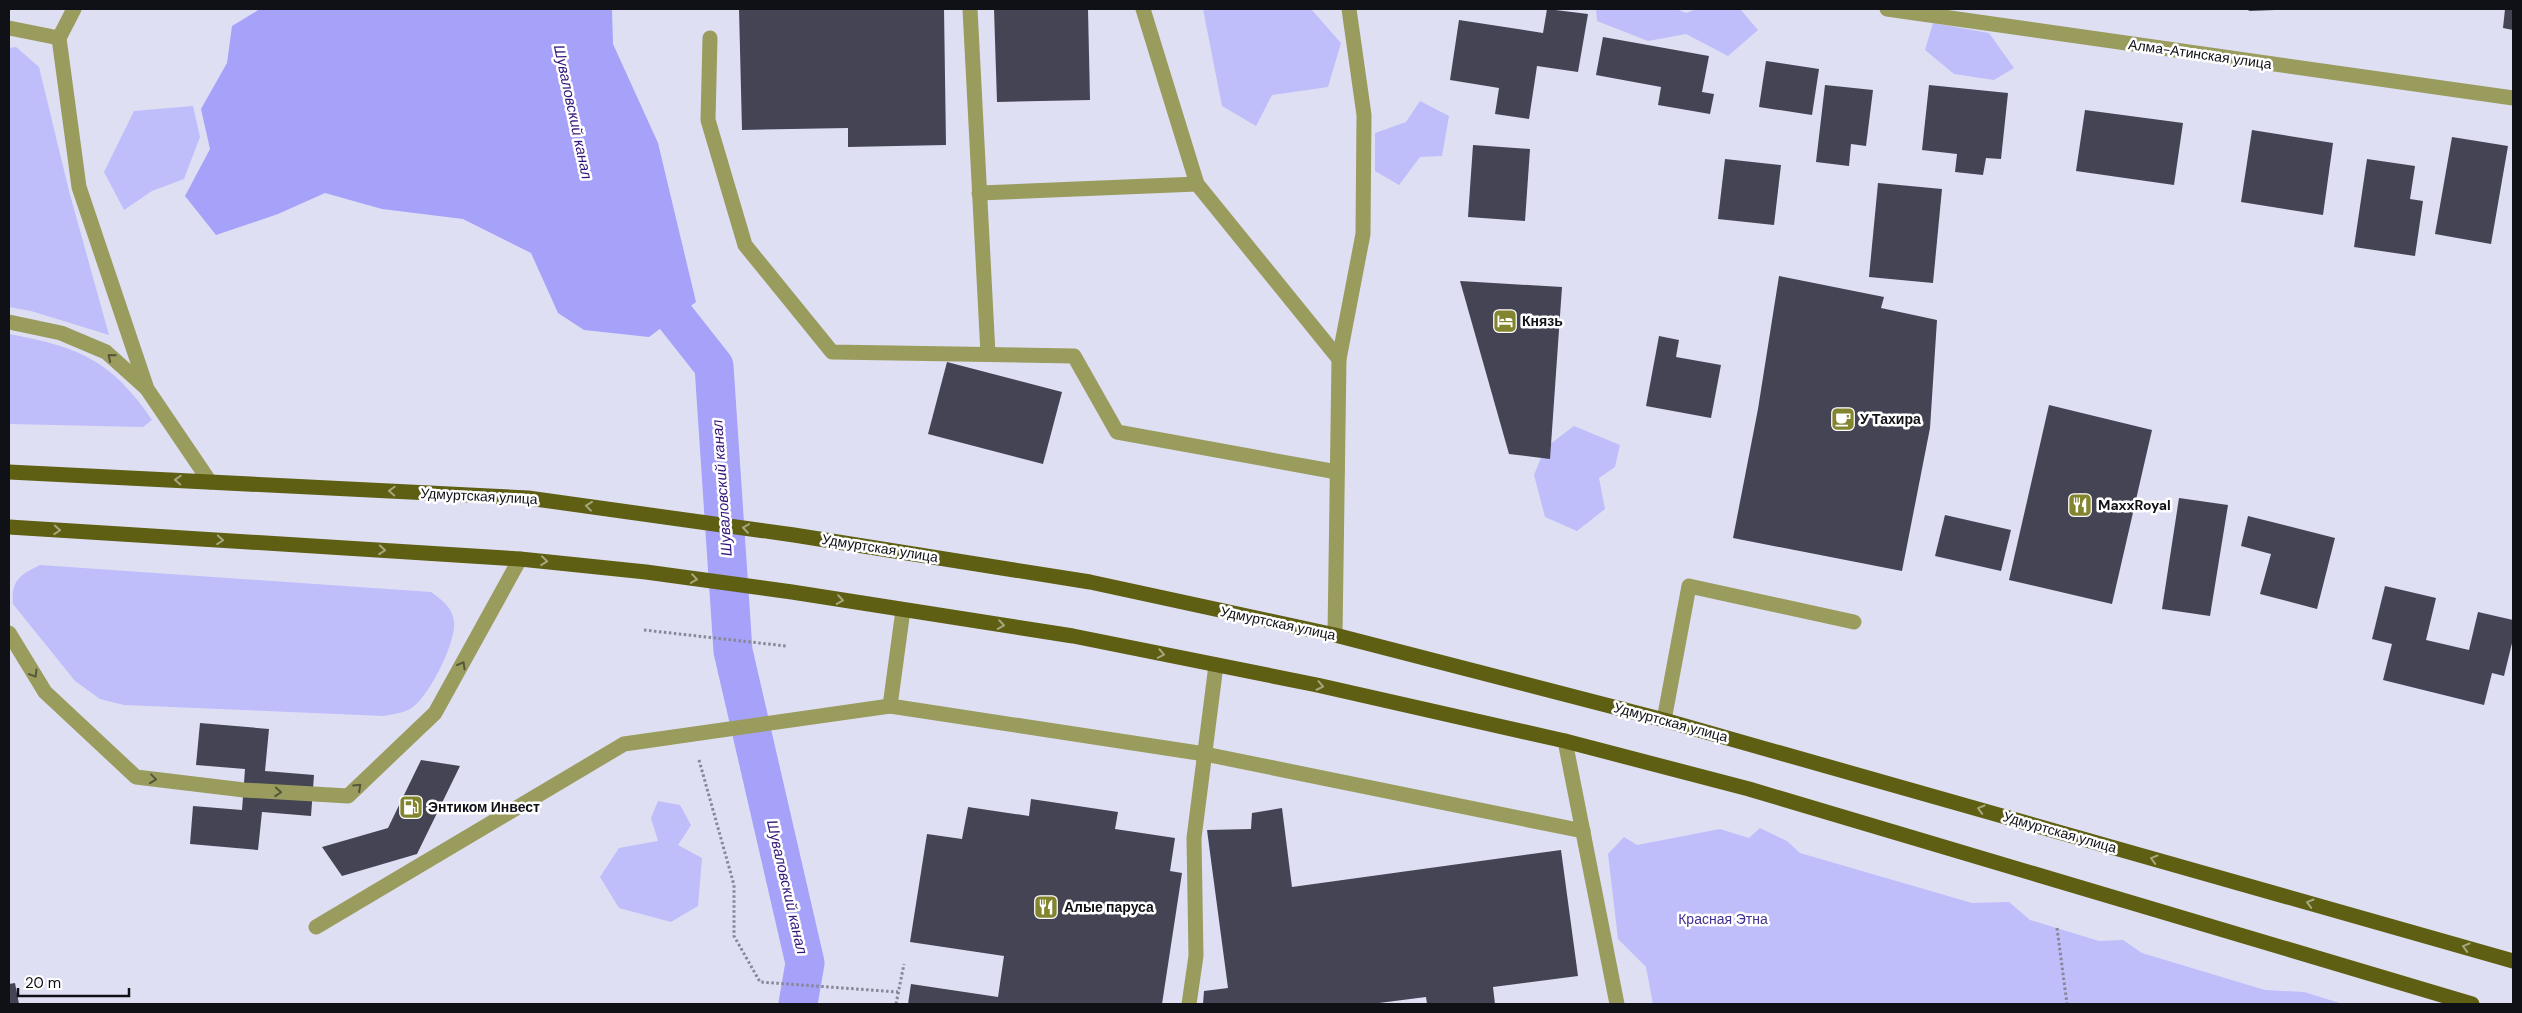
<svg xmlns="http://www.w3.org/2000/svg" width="2522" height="1013" viewBox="0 0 2522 1013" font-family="'DM Sans',sans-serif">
	<rect width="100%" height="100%" fill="#dfdff4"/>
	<g fill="#bfbdfa">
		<polygon points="1203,9 1311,9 1341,43 1328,87 1272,95 1256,126 1222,106"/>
		<polygon points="1596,9 1677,9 1686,13 1697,9 1740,9 1758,30 1728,56 1686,34 1648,41 1597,21"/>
		<polygon points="1933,23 1989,33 2014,68 1994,80 1954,74 1925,50"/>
		<polygon points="16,47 39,67 69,191 109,335 31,311 9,307 9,48"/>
		<polygon points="1420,101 1449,116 1442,156 1420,157 1399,185 1375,171 1375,133 1406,122"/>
		<polygon points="193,106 200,137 184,179 152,191 124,210 104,172 134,111"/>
		<path d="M9 334C79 347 111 360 152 420L143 427 9 424Z"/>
		<polygon points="1574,426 1620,445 1615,467 1599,478 1605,509 1577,531 1545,517 1534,475 1545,448"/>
		<path d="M40 565 431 592C442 600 452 607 454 621 457 641 428 699 410 709 404 713 392 714 384 716L124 705 100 699 75 681 13 604C11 580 20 575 40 565Z"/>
		<polygon points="658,801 680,805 691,825 678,845 702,858 698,906 671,922 619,908 600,877 619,848 658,841 651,818"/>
		<polygon points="1760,828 1787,841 1800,853 1972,903 2009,902 2030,920 2099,941 2123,940 2142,953 2265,990 2304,992 2343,1004 1653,1004 1646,967 1618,939 1608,854 1624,837 1637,845 1720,829 1749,838"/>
	</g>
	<polygon fill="#a6a1f9" points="260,9 612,9 613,44 658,143 696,302 649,337 584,330 558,313 531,253 463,219 382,209 325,193 278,214 216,235 185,196 210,149 201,109 227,63 232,26"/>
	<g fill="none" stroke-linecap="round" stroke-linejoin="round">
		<polyline stroke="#a6a1f9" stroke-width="39" points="643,276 714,366 733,651 805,963 798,1004"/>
	</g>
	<g fill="#445">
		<polygon points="739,9 944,9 946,145 848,147 848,128 742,130"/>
		<polygon points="994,9 1088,9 1090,100 997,102"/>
		<polygon points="1547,9 1588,14 1578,72 1537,66 1529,119 1495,114 1499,88 1450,80 1459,20 1543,33"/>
		<polygon points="2245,9 2275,9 2275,10 2250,11"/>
		<polygon points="2505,9 2513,9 2513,30 2503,28"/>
		<polygon points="1603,37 1709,56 1702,92 1714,94 1710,114 1658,105 1661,87 1596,75"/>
		<polygon points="1766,61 1819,69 1812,115 1759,107"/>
		<polygon points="1825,85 1873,90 1866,146 1851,144 1849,166 1816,162"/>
		<polygon points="1929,85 2008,93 2001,159 1986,158 1983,175 1955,172 1957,154 1922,150"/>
		<polygon points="2085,110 2183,123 2174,185 2076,171"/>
		<polygon points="2252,130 2333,143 2323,215 2241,202"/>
		<polygon points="2452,137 2508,146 2491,244 2435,234"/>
		<polygon points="1473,145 1530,149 1525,221 1468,217"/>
		<polygon points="1725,159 1781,165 1774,225 1718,219"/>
		<polygon points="2367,159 2415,166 2410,199 2423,201 2415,256 2354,247"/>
		<polygon points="1878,183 1942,189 1933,283 1869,277"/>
		<polygon points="1779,276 1884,297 1881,308 1937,320 1930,428 1902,571 1733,538 1758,409"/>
		<polygon points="1460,281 1562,287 1550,459 1509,454"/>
		<polygon points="1659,336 1679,340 1676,357 1721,365 1711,418 1646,406"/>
		<polygon points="947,362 1062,392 1043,464 928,434"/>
		<polygon points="2049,405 2152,430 2112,604 2009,580"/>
		<polygon points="2179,498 2228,505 2210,616 2162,609"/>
		<polygon points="1945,515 2011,530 2001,571 1935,556"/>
		<polygon points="2248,516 2335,538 2317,609 2260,594 2271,554 2241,546"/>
		<polygon points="2385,586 2436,598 2426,640 2469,650 2478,612 2513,620 2513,639 2504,676 2492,673 2484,705 2383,680 2392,644 2372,639"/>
		<polygon points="200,723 269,729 265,771 314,775 311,816 262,812 258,850 190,844 193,806 242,810 245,769 196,765"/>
		<polygon points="421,760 460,766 417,854 342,876 322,847 388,828"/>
		<polygon points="1031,799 1118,812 1115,829 1175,838 1170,871 1182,873 1162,1004 908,1004 911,984 998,997 1004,956 910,942 927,834 962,839 968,807 1029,816"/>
		<polygon points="1282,808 1292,887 1561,850 1578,976 1493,987 1495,1004 1427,1004 1426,997 1371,1004 1203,1004 1204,991 1228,988 1207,830 1251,829 1252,813"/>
		<polygon points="15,983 19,1004 9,1004 9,984"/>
	</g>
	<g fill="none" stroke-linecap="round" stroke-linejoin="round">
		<g stroke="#878796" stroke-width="3" stroke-dasharray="2.5 2.5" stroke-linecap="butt">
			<polyline points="644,630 786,646"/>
			<polyline points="699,760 734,885 734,936 760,982 898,992"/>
			<polyline points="2057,928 2067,1004"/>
			<polyline points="896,1004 904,964"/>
		</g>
		<g stroke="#9a9c5e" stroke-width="15">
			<polyline points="970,9 988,354"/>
			<polyline points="1143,9 1197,184 1339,359"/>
			<polyline points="9,28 59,38 74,9"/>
			<polyline points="59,38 79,187 147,389 210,482"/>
			<polyline points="710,38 708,120 745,245 832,352 1074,356 1117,432 1337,472"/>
			<polyline points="979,193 1197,184"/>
			<polyline points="9,322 61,333 106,352 146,388"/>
			<polyline points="903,610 890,706 1205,754 1583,831"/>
			<polyline points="9,633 45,692 136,777 244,790 348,796 435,713 520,559"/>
			<polyline points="1664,720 1689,586 1854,622"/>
			<polyline points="316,927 624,744 890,706"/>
			<polyline points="1189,1004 1196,956 1194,838 1216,665"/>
		</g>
		<g stroke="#9a9c5e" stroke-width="15">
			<polyline points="1887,9 2513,98"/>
			<polyline points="1335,635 1339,359 1363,234 1364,115 1349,9"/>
			<polyline points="1565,741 1617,1004"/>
		</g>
		<g stroke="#5e5f12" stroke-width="15">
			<polyline points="9,472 528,498 794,535 1090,582 1335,635 1664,720 2513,961"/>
			<polyline points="9,527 520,559 646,572 792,592 1073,636 1317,685 1565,741 1749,789 2472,1004"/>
		</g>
	</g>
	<defs><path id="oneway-chevron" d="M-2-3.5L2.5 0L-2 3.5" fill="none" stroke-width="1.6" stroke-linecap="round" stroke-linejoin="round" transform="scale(1.25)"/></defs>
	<g stroke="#55563a">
		<use href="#oneway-chevron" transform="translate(111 357) rotate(-140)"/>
		<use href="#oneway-chevron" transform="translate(462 665) rotate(-61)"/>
		<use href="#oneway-chevron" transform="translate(34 674) rotate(59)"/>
		<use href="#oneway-chevron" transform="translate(153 779) rotate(7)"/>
		<use href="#oneway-chevron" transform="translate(358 787) rotate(-43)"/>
		<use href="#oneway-chevron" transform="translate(278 792) rotate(4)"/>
	</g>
	<g stroke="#a6a77d">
		<use href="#oneway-chevron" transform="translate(178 480) rotate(-177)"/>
		<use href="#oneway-chevron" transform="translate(392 491) rotate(-177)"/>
		<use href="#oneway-chevron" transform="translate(589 506) rotate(-173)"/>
		<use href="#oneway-chevron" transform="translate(746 528) rotate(-172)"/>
		<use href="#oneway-chevron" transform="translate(57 530) rotate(4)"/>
		<use href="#oneway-chevron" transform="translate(220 540) rotate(4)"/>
		<use href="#oneway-chevron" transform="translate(382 550) rotate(4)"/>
		<use href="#oneway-chevron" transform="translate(544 561) rotate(6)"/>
		<use href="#oneway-chevron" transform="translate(694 579) rotate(8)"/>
		<use href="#oneway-chevron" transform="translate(840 600) rotate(9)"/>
		<use href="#oneway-chevron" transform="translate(1001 625) rotate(9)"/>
		<use href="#oneway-chevron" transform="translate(1161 654) rotate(11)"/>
		<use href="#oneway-chevron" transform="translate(1320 686) rotate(12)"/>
		<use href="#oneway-chevron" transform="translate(1981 809) rotate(-164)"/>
		<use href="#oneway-chevron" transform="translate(2154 859) rotate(-164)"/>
		<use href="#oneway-chevron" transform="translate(2310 903) rotate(-164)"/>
		<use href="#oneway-chevron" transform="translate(2466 947) rotate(-164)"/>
	</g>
	<defs>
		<g id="hotel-square" transform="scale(1.25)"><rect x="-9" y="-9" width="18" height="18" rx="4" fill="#82842e" stroke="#fff"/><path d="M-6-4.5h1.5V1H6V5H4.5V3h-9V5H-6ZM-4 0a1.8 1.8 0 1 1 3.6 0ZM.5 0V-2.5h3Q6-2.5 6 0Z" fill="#fff"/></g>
		<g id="cafe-square" transform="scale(1.25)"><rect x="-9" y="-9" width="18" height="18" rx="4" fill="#82842e" stroke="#fff"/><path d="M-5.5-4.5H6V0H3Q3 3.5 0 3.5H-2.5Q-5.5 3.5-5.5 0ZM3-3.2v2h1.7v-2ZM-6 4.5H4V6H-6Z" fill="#fff"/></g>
		<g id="restaurant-square" transform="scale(1.25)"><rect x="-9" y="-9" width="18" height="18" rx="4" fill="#82842e" stroke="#fff"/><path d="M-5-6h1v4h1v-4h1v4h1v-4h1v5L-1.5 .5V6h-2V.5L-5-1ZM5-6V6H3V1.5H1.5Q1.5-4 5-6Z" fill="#fff"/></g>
		<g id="fuel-square" transform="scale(1.25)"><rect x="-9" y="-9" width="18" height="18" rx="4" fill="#82842e" stroke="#fff"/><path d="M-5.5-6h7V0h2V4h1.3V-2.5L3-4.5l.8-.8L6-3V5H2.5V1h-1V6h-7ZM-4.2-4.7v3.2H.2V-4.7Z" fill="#fff"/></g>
	</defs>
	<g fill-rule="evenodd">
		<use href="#hotel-square" x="1505" y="321"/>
		<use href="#cafe-square" x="1843" y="419"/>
		<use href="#restaurant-square" x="2080" y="505"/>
		<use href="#fuel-square" x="411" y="807"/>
		<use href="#restaurant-square" x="1046" y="907"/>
	</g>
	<g text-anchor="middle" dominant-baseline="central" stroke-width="5" stroke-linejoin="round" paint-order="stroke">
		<g font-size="14" fill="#101017" stroke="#fff">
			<text transform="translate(2200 54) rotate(8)">Алма-Атинская улица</text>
			<text transform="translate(479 496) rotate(3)">Удмуртская улица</text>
			<text transform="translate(880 548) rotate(9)">Удмуртская улица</text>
			<text transform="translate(1278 623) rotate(12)">Удмуртская улица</text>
			<text transform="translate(1671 722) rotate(15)">Удмуртская улица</text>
			<text transform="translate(2060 832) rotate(16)">Удмуртская улица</text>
		</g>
		<g font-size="14" font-weight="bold" fill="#101017" stroke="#fff" text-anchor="start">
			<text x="1522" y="321">Князь</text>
			<text x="1860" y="419">У Тахира</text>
			<text x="2098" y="505">MaxxRoyal</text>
			<text x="428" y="807">Энтиком Инвест</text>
			<text x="1064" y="907">Алые паруса</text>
		</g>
		<g font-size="14" fill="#433094" stroke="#fff">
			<text x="1723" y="919">Красная Этна</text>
		</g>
		<g font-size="15" font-style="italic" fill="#31157b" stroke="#fff">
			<text transform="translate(573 112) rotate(78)">Шуваловский канал</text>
			<text transform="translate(722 488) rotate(-94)">Шуваловский канал</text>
			<text transform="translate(787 887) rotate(77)">Шуваловский канал</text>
		</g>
	</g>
	<rect width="2522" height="1013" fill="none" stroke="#101017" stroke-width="20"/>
	<path d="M18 988v8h111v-8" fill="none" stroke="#101017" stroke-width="2.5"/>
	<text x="25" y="988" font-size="15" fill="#101017" stroke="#ffffff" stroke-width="4" paint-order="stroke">20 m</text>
</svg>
